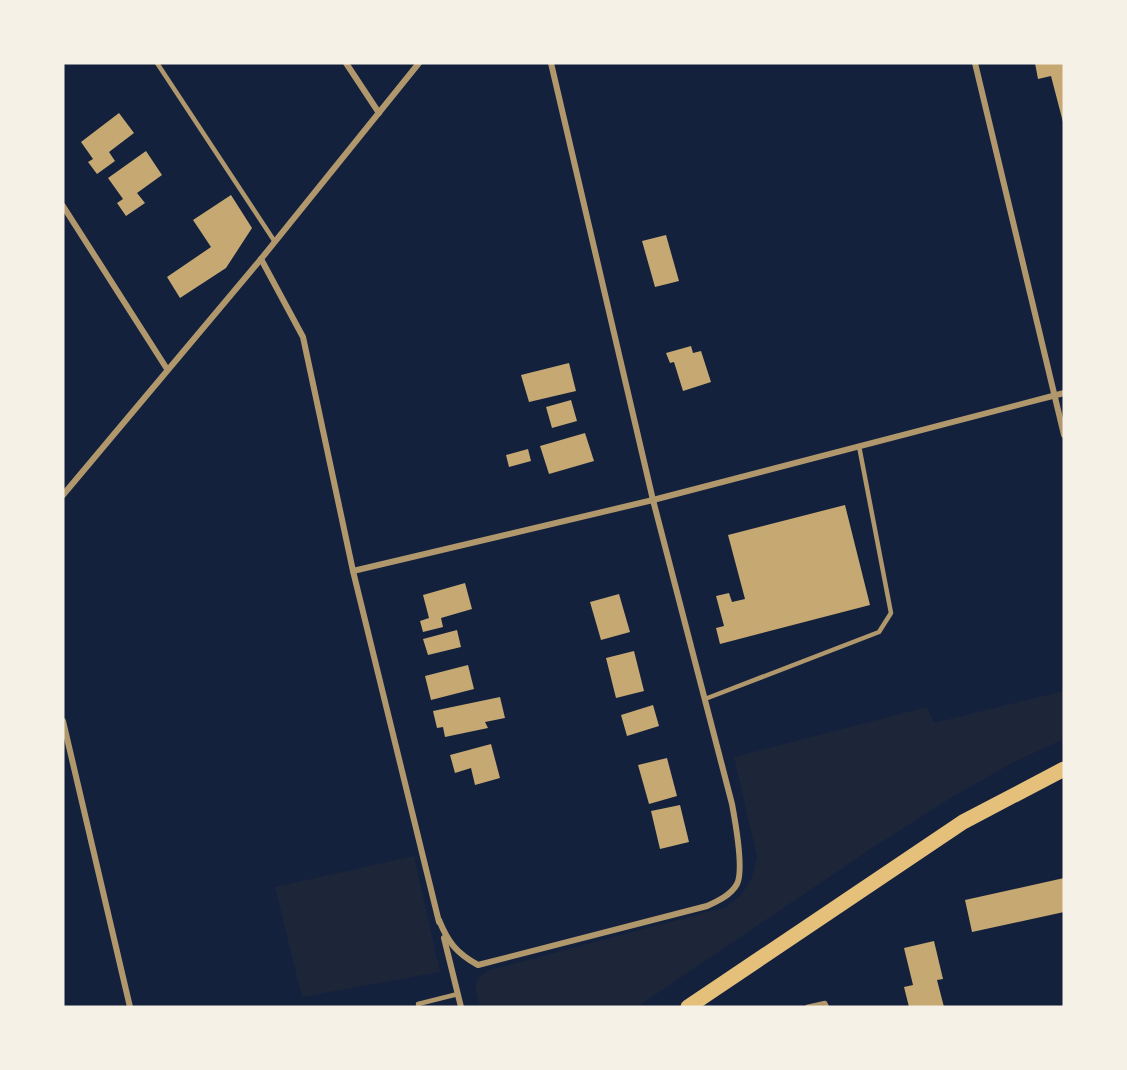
<svg xmlns="http://www.w3.org/2000/svg" width="1127" height="1070" viewBox="0 0 1127 1070" font-family="'Titillium Web',sans-serif">
	<rect width="100%" height="100%" fill="#14213d"/>
	<g fill="#1d2539">
		<path d="M1064 691V739L1014 762 957 794 872 848 637 1007H480C476 988 470 980 490 970L726 907 742 894 752 877 757 857 734 757 927 707 934 723Z"/>
		<polygon points="414,856 440,972 302,997 275,887"/>
	</g>
	<g fill="#c6a872">
		<polygon points="1035,63 1064,63 1064,126 1051,76 1038,79"/>
		<polygon points="119,113 134,133 109,152 115,161 97,174 88,162 93,159 81,142"/>
		<polygon points="146,151 162,175 137,193 145,203 126,216 117,203 123,199 108,178"/>
		<polygon points="231,195 252,228 226,268 180,298 167,277 211,247 193,220"/>
		<polygon points="666,235 679,281 655,287 642,241"/>
		<polygon points="691,346 693,353 701,351 711,382 683,391 674,362 670,363 666,353"/>
		<polygon points="569,363 576,391 529,402 521,375"/>
		<polygon points="571,400 577,421 552,428 546,407"/>
		<polygon points="585,433 594,461 549,474 540,446"/>
		<polygon points="528,449 531,461 509,467 506,455"/>
		<polygon points="845,505 870,605 720,644 716,628 724,626 716,596 729,593 732,602 745,599 728,535"/>
		<polygon points="465,583 472,609 441,618 443,627 423,632 420,621 429,618 423,595"/>
		<polygon points="619,594 630,632 601,640 590,602"/>
		<polygon points="457,630 461,647 428,655 423,639"/>
		<polygon points="634,651 644,691 616,698 606,658"/>
		<polygon points="468,665 474,689 431,700 425,676"/>
		<polygon points="500,697 505,718 485,722 488,728 445,737 443,727 437,728 433,711"/>
		<polygon points="653,705 659,726 627,736 621,715"/>
		<polygon points="491,744 500,778 475,785 471,768 455,773 450,755"/>
		<polygon points="667,758 677,796 649,804 638,765"/>
		<polygon points="680,805 689,842 660,849 651,811"/>
		<polygon points="1064,878 1064,912 972,932 965,900"/>
		<polygon points="934,941 943,979 937,980 944,1007 909,1007 904,987 913,985 904,948"/>
	</g>
	<g fill="none" stroke-linecap="round" stroke-linejoin="round">
		<g stroke="#b1986c" stroke-width="4.5">
			<polyline points="157,63 275,242"/>
			<polyline points="705,699 879,632 891,613 859,446"/>
			<polyline points="419,1007 418,1004 458,994"/>
			<polyline points="807,1007 825,1003 827,1007"/>
		</g>
		<g stroke="#b1986c" stroke-width="6">
			<polyline points="346,63 379,113"/>
			<polyline points="975,63 1064,435"/>
			<polyline points="63,206 167,369"/>
			<polyline points="261,259 303,337 353,571 439,922"/>
			<polyline points="63,495 261,259 419,63"/>
			<polyline points="353,571 653,500 1064,393"/>
			<polyline points="63,721 130,1007"/>
			<path d="M439 920C448 942 456 953 478 965L707 906C718 901 731 895 737 884 744 870 735 820 732 804L653 500 551 63"/>
			<polyline points="444,938 461,1007"/>
		</g>
		<polyline stroke="#e5c07b" stroke-width="15" points="688,1007 963,822 1064,769"/>
	</g>
	<rect width="1127" height="1070" fill="none" stroke="#f6f1e7" stroke-width="129"/>
</svg>
